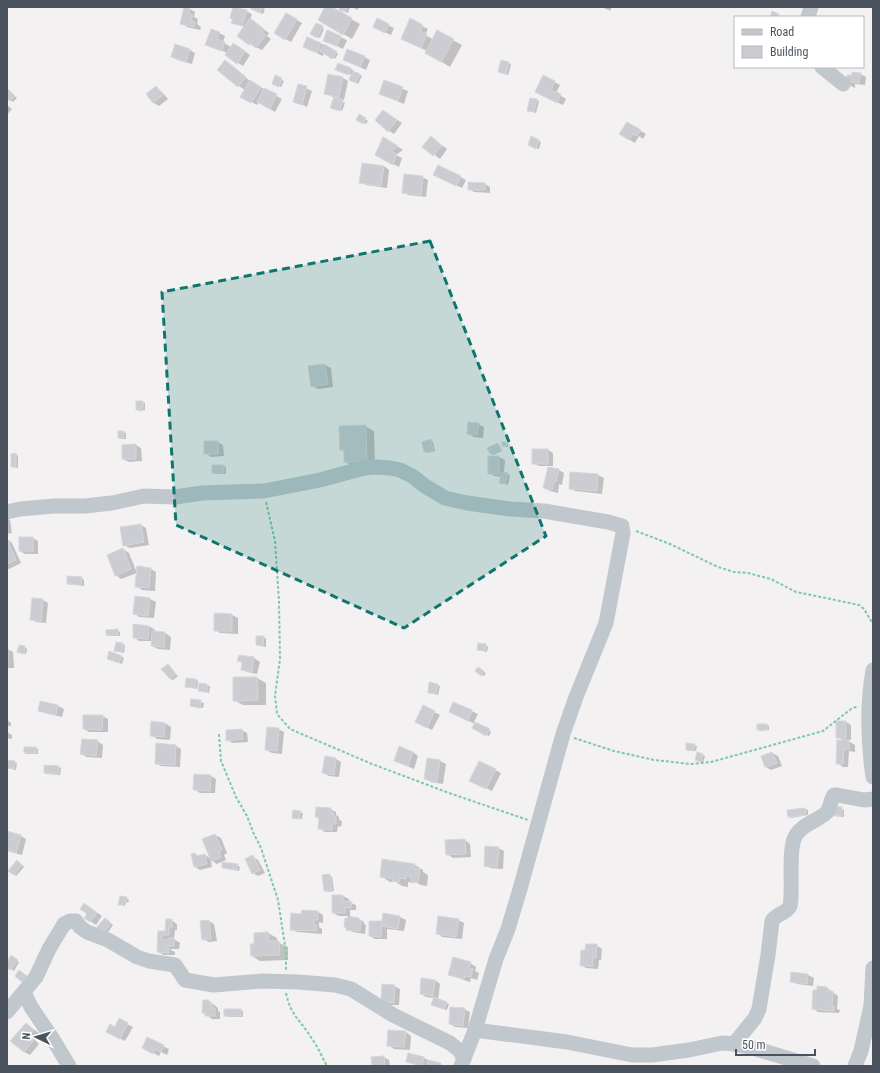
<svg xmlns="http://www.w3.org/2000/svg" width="880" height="1073" viewBox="0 0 880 1073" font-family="'Roboto Condensed',sans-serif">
	<rect width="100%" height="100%" fill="#f3f1f1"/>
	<g fill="#0003">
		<polygon points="251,7 261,7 265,9 263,14 254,10"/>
		<polygon points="326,7 330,7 360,24 352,39 319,20"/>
		<polygon points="341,7 350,7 348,13 343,11"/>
		<polygon points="351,7 359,7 358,10"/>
		<polygon points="602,7 612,7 610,11"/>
		<polygon points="190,9 195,12 194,17 198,19 197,24 201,27 200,30 187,27 181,23"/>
		<polygon points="246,11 252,14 250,20 269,33 267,36 271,39 262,50 250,44 239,36 245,27 233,22"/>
		<polygon points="286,14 302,23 291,42 275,33"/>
		<polygon points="377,20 394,28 391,35 380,30"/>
		<polygon points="316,24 324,29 320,38 311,34"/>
		<polygon points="422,26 428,29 425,35 433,39 437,32 462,45 450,67 435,58 427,51 402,39"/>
		<polygon points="327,31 347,40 343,49 324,40"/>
		<polygon points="219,33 225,36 223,42 231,47 239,47 250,55 243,66 226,55 227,53 206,44"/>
		<polygon points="308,38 324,45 338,54 335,59 324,52 323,56 310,50"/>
		<polygon points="190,50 195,53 192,64 178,60 172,57"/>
		<polygon points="364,57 370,60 366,70 350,62"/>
		<polygon points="225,62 231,65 251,82 282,99 275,112 259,102 257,105 242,96 245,90 239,86 219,70"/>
		<polygon points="509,63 511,65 508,75 501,73"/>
		<polygon points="338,64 351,69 353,70 353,72 362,76 358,84 353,81 352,75 339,70"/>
		<polygon points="860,74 866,77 865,85 855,84 855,88 847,84"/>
		<polygon points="543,76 560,85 556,93 566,99 563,105 541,95"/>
		<polygon points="276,77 284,81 281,87 275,85"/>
		<polygon points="343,78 348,81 344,100 338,98 337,100 345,103 342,111 334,109 335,98 325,93"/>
		<polygon points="385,82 408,91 404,104 380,94"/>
		<polygon points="299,85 312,91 307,107 294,101"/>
		<polygon points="156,87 161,91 168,99 159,106 154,103 147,94"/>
		<polygon points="7,88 17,98 13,102 7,97"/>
		<polygon points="536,100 539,101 536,113 530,111"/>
		<polygon points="7,105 12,109 7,115"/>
		<polygon points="383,111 402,123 394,134 389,131"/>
		<polygon points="360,116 368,121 366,124 357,119"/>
		<polygon points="627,123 646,134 643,139 639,136 635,143 620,134"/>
		<polygon points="384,138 403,150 396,155 402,158 399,167 376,155"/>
		<polygon points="432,138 447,149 440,159 424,147"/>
		<polygon points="532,138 541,142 539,149 531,146"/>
		<polygon points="384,166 389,170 387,188 366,185 361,182"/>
		<polygon points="439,166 466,180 462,188 440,177"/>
		<polygon points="422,177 428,180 426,197 408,195 403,192"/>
		<polygon points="485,184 490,187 490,193 474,192 469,189"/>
		<polygon points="325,365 331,368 333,387 318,389 312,386"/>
		<polygon points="142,402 145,403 145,410 139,411 137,409"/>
		<polygon points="478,424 484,427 483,438 474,437 468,434"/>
		<polygon points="365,426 374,431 375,466 354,467 345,462 345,452 341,449"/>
		<polygon points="124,432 126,433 126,439 121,439 119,438"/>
		<polygon points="430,440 433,442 435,451 427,453 425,451"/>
		<polygon points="218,442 223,445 224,456 211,457 205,453"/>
		<polygon points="506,443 508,445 508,447 503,446"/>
		<polygon points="498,444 500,446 502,451 493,455 491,454"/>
		<polygon points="136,445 141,448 142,461 129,462 123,459"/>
		<polygon points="548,450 553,453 553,466 539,466 533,463"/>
		<polygon points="16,454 18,456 18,468 12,467"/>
		<polygon points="499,457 505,460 504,473 510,475 508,485 501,482 502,477 494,476 489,473"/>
		<polygon points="223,466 226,467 226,474 215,474 213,473"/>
		<polygon points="548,468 559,470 564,473 562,485 559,484 558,493 550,491 544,488"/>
		<polygon points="571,473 598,475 604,478 602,494 575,491 570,488"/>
		<polygon points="7,518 10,520 12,533 7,534"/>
		<polygon points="141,525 146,528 149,545 130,548 124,545"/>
		<polygon points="33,538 38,541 38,554 25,554 20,551"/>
		<polygon points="7,539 12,543 21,563 7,570"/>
		<polygon points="123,549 129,553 137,573 121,579 116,575"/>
		<polygon points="151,569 156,572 155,591 142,590 136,586"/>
		<polygon points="82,578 84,580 84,586 68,584"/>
		<polygon points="135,597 150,599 156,602 154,618 139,617 134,613"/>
		<polygon points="43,600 48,603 46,623 36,622 31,619"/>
		<polygon points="215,614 232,615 238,618 238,634 220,633 215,630"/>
		<polygon points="134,625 149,626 155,630 155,632 165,633 171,637 170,650 158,649 152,646 152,641 139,641 134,637"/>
		<polygon points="117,630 120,632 120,636 109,636 107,635"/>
		<polygon points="264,637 266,639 266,647 257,645"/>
		<polygon points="117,643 125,645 124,653 115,651"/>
		<polygon points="486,645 488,647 487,652 478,650"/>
		<polygon points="24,647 27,649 26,654 18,652"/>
		<polygon points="7,649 13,652 14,668 7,668"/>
		<polygon points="121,656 124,658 122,664 111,660"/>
		<polygon points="240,656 254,658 260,662 257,674 247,672 242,669 243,663 239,661"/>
		<polygon points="168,665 178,676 173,680 170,679"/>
		<polygon points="481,670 486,673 484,676 481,675"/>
		<polygon points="234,678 257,678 266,683 266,705 243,705 234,700"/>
		<polygon points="196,680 198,681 197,689 186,686"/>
		<polygon points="200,684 210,686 209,693 199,691"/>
		<polygon points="437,685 440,686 438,695 429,692"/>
		<polygon points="191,700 204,703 203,708 191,706"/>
		<polygon points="41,702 58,706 64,709 62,717 44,713 39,710"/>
		<polygon points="454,703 478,714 474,722 491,732 489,736 473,727 475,724 450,712"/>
		<polygon points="434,712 440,715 432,730 422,725"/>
		<polygon points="102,716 108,719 108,732 89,732 84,729"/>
		<polygon points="7,720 11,723 11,726 7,726"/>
		<polygon points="846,722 851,725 851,740 847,740 855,745 855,752 849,751 848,767 843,767 837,763 845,741 837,737"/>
		<polygon points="152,723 165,723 171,727 170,740 157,739 151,735"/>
		<polygon points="767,725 769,726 769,730 760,731 758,729"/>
		<polygon points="278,729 284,732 282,754 272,753 266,750"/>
		<polygon points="242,730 247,733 248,742 233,743 227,740"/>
		<polygon points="7,732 12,735 12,739 7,738"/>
		<polygon points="97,741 103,745 102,758 87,757 81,754"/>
		<polygon points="694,745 697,746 696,751 687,750"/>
		<polygon points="176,746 181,749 180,767 161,766 156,763"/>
		<polygon points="36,748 38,749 38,754 27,754 25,752"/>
		<polygon points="413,752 418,756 414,769 395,761"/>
		<polygon points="772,753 778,756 782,766 771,770 766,767"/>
		<polygon points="703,755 705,756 703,763 696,760"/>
		<polygon points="336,759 341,762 339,777 329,776 323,773"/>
		<polygon points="428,759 440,761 446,764 443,784 431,782 425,779"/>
		<polygon points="7,761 17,763 16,770 7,768"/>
		<polygon points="479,762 501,773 492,791 476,783"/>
		<polygon points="58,767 61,768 60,775 47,774 45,773"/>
		<polygon points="211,776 216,779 215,793 200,793 194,789"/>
		<polygon points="831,807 844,810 844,817 833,816"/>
		<polygon points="330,809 336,812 336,815 339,817 339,820 342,821 341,827 338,826 337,832 325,832 319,828 320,819 316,817"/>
		<polygon points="805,809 808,810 808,815 791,818 789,816 788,811"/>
		<polygon points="300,812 303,813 302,819 296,818"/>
		<polygon points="7,832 21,836 26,839 22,855 7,851"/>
		<polygon points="215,835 221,838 227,853 224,855 226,860 217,864 211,860 212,867 200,870 195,867 195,854 200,857 205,855 211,859"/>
		<polygon points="465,840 470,844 471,857 453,858 447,854"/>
		<polygon points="498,848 504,851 503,869 490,868 485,865"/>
		<polygon points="253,857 258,860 265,873 258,876 253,873"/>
		<polygon points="20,863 24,867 16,876 14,874"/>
		<polygon points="237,865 240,867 239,871 223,868"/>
		<polygon points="415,865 423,870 423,872 428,875 427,886 421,885 415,882 415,883 408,882 408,887 402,886 396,882 390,882 381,876"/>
		<polygon points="329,875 332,877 334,891 328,892 325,891"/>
		<polygon points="333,896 343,896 349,899 349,902 356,905 356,910 350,910 350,918 359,919 364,922 364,924 366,925 365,934 353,932 347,929 345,927 349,916 339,916 333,913"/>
		<polygon points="126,898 129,900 128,903 126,902 125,906 119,904"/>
		<polygon points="85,904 102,916 96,925 90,921"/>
		<polygon points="318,912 323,915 323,923 319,922 319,927 322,929 322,934 297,932 291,929 302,915"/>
		<polygon points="384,915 400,917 406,920 404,931 387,929 387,939 375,939 370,936 383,922"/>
		<polygon points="171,920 177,924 177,930 175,930 174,939 180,943 179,949 171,949 171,950 175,952 175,955 164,955 158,952 159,932 166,932"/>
		<polygon points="458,920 464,923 462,939 442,937 437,933"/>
		<polygon points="108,921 113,925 106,935 103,933"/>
		<polygon points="209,921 214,924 217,941 209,942 203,939"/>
		<polygon points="268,933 277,938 277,942 288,947 288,960 260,961 252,956 255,945 255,934"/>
		<polygon points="596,945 602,949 601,960 599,960 598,969 586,968 581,965 586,951"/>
		<polygon points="12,957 19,962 14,971 7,966 7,964"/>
		<polygon points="470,963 476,967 475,971 479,973 477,980 471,978 470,982 455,977 449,974"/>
		<polygon points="792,973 808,975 814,978 813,986 797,984 791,981"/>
		<polygon points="435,980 440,984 438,1000 449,1004 447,1010 435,1006 435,998 426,997 421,994"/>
		<polygon points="394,986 400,989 399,1005 388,1005 382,1001"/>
		<polygon points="827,988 838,996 837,1009 840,1010 839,1013 818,1012 813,1008"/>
		<polygon points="209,1001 218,1008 218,1011 220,1012 220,1019 212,1019 203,1012"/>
		<polygon points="464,1009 470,1012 468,1028 455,1027 450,1024"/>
		<polygon points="241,1010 243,1011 243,1017 228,1017 225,1016"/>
		<polygon points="119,1020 133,1027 125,1041 113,1035"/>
		<polygon points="26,1024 39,1033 34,1039 39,1044 30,1055 24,1052"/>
		<polygon points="406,1032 411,1036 410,1050 394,1049 388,1045"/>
		<polygon points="147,1039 169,1049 167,1055 161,1052 159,1056 149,1051"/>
		<polygon points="409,1054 424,1058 443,1066 419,1066 413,1064 407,1061"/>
		<polygon points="384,1057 389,1060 390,1066 372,1066"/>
	</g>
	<g fill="#cbcdd3" stroke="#d6d7dc">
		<polygon points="184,7 190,8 189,14 193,15 191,21 195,22 194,27 180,24"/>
		<polygon points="233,7 247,10 242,26 231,23 233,19 230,18"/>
		<polygon points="252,7 263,7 260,13 251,9"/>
		<polygon points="325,7 332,7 352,18 343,35 318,20"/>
		<polygon points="340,7 347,7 346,12 339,10"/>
		<polygon points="772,11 779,14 777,17 770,17"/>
		<polygon points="286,13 297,19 285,40 274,33"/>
		<polygon points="250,18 264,29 262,32 266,35 256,48 250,43 249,45 237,36"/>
		<polygon points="377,18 389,24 385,33 373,27"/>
		<polygon points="410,18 423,25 420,31 427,34 421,48 401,39"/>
		<polygon points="316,23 323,26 317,38 310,34"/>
		<polygon points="211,29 220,32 217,39 225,42 222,51 205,45"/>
		<polygon points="327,30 341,36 337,46 323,41"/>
		<polygon points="437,30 454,39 441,62 425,53"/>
		<polygon points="307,37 321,43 317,53 303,47"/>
		<polygon points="233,43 245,51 237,64 225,55"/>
		<polygon points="175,44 190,49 186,62 171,57"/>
		<polygon points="324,44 337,52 332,59 320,51"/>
		<polygon points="347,49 365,56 360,67 343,60"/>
		<polygon points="225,60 246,77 238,87 217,70"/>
		<polygon points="501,60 509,62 506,74 498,72"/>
		<polygon points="338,63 351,68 349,75 335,70"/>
		<polygon points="353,71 360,74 356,83 349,80"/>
		<polygon points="852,72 861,73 859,83 850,82 846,85 847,75 852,75"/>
		<polygon points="328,74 343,77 339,97 324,94"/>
		<polygon points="275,75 282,78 279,87 272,84"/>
		<polygon points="543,75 555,81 551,90 561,94 557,103 535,92"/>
		<polygon points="250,80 261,87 251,103 240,97"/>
		<polygon points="384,80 403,87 398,101 379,94"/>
		<polygon points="298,84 307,86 302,105 293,102"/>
		<polygon points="156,86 163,95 153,103 146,94"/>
		<polygon points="7,88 15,96 10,101 7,98"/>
		<polygon points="264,88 277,94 270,109 257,102"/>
		<polygon points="334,97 343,100 340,111 330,108"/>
		<polygon points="530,98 537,99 534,112 527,111"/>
		<polygon points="383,110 397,120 388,132 375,120"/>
		<polygon points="359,114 366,118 363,124 356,120"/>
		<polygon points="627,122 641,130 637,136 633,134 629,140 619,134"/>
		<polygon points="431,136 442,146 433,156 422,147"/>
		<polygon points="531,136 539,140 536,149 528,145"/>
		<polygon points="383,137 398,146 391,151 397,154 393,165 375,155"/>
		<polygon points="362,163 384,166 381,186 359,183"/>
		<polygon points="438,165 461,176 456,186 433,175"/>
		<polygon points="404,174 423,176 421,195 402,193"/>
		<polygon points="468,182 485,183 485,190 468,190"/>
		<polygon points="325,364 328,384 311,387 308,366"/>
		<polygon points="136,401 143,401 143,409 136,410"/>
		<polygon points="468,422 479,423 477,435 467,434"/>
		<polygon points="366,425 367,461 344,462 344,450 340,450 339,426"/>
		<rect x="118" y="431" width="6" height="7"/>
		<polygon points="431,439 433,450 424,452 422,442"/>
		<rect x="204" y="441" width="14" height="13"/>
		<rect x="502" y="442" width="4" height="4"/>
		<polygon points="498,443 501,450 490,454 487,448"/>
		<polygon points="136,444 136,459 122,459 122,445"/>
		<rect x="532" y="449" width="16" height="15"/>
		<polygon points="16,453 16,467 11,467 11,454"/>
		<rect x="488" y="456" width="11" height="18"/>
		<rect x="212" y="465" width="12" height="8"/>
		<polygon points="548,467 559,469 556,482 554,482 552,490 543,488"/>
		<polygon points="502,472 508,473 505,484 499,483"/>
		<polygon points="570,472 598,474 597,491 569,489"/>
		<polygon points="141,524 144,542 123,546 120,527"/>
		<rect x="19" y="537" width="14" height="14"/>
		<polygon points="7,539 16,560 7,564"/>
		<polygon points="123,548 131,569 115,576 107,555"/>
		<polygon points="137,566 151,568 149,588 135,587"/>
		<polygon points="67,576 82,577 81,585 67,584"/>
		<polygon points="135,596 150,598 148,616 133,614"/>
		<polygon points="32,598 43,599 41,621 30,620"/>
		<polygon points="214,613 232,614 232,631 214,631"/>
		<polygon points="133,624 149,626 148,639 133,638"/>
		<polygon points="118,629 118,635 106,635 106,630"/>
		<polygon points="152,631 165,632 164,647 151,646"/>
		<polygon points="256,636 264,636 263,646 256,645"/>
		<polygon points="116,642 123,643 122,652 114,651"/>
		<polygon points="478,643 486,644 485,651 477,650"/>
		<polygon points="19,645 25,646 24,654 17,652"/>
		<rect x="7" y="648" width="1" height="18"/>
		<polygon points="109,651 122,656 119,663 107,659"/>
		<polygon points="239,655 254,657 252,672 241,670 242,662 237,661"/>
		<polygon points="168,664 176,674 170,679 161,669"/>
		<polygon points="478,667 484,671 481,676 475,671"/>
		<polygon points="233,677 257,677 258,700 233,701"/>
		<polygon points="186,678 196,679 195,688 185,687"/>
		<polygon points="429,682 438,684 436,694 428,693"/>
		<polygon points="199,683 207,684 207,692 198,691"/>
		<polygon points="191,699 201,700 200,708 190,706"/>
		<polygon points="40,701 58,705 56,715 38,711"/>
		<polygon points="453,702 472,710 468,721 449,712"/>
		<polygon points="423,705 435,711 427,728 415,722"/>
		<polygon points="83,715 103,715 102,730 83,729"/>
		<polygon points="151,721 165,723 164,737 150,736"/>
		<rect x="836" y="721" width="10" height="17"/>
		<polygon points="475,722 490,729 486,736 472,728"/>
		<rect x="757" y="724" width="10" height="6"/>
		<polygon points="267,727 279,728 277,751 265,750"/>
		<polygon points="242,729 243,739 226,741 226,730"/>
		<polygon points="82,739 98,740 96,756 80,754"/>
		<polygon points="837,740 849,740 849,749 844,749 843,764 836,764"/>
		<polygon points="156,743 176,745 175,765 155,764"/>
		<polygon points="686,743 695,744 694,751 686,750"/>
		<polygon points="399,746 413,752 408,766 394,761"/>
		<rect x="24" y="747" width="12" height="6"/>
		<polygon points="697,752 703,754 701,762 695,760"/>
		<polygon points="772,752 777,763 765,767 761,756"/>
		<polygon points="325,756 336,758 334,775 322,773"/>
		<polygon points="427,758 440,760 437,782 424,779"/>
		<polygon points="7,760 15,761 14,769 7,768"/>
		<polygon points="479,761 496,769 486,789 469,781"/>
		<polygon points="44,765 59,766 58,774 44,773"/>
		<polygon points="194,774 211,775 210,791 193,790"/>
		<polygon points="830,806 842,807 842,816 829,815"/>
		<polygon points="316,807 331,808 330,812 334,813 334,817 336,817 336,824 332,824 332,830 318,829 319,817 315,817"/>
		<polygon points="805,808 806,815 788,817 787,810"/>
		<polygon points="293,810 301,811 299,819 292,818"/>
		<polygon points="7,831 21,835 16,853 7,850"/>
		<polygon points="215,834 222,850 219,851 221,857 211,861 202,839"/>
		<polygon points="465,839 466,854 446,855 445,840"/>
		<polygon points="485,846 499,847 497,867 484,866"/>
		<polygon points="195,853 196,856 205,854 207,864 194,867 191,854"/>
		<polygon points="253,855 260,870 252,874 245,859"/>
		<polygon points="382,859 415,864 414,868 420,869 418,882 411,881 411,876 406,876 406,879 400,878 399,882 392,881 393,879 380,877"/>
		<polygon points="17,860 22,865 14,875 8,871"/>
		<polygon points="222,862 238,864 237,870 222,868"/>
		<polygon points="330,874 332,890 324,891 322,875"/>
		<polygon points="332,895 343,895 343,901 351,901 351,908 345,908 345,913 332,913"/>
		<polygon points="120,896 127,897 126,902 124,902 123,905 118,905"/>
		<polygon points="84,903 97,913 90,922 84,918 87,914 80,909"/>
		<polygon points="302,910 318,911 318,920 314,920 314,925 317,925 316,931 290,930 291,913 301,914"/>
		<polygon points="383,913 400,916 398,929 381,926"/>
		<polygon points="348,916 359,918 359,921 361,921 360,931 346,930 346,927 344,927 345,918 347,919"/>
		<polygon points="438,916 459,919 456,937 436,934"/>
		<polygon points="105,918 111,923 103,934 95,929"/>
		<polygon points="166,919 172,919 172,927 169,927 169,935 161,935 161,937 162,937 162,940 168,940 168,938 174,938 174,946 166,946 166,948 169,948 169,953 157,952 158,931 165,931"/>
		<polygon points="209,920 211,939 202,940 200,921"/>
		<polygon points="369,921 382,921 381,937 369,936"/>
		<polygon points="268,932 269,941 279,941 280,955 251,956 250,944 254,944 254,933"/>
		<polygon points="586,944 597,944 596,958 593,957 593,966 580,966 581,950 585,950"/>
		<polygon points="11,955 18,960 11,970 7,968 7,962"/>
		<polygon points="453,957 471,962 469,968 473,969 471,977 465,976 464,979 448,975"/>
		<polygon points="19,970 27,976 22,982 15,976"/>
		<polygon points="791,972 808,974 807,984 790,982"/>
		<polygon points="421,978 435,980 433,996 420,994"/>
		<polygon points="382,984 395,985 394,1003 381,1002"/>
		<polygon points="817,986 827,987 827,991 833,991 832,1006 834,1006 834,1011 812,1009 813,990 817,990"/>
		<polygon points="434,997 447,1002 444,1009 431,1005"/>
		<polygon points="203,1000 209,1000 209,1003 212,1003 212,1008 215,1008 215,1016 205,1016 205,1013 202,1013"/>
		<polygon points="450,1007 465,1008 463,1026 449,1024"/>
		<rect x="224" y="1009" width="17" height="7"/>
		<polygon points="119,1018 128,1023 120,1039 106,1032 110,1024 115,1027"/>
		<polygon points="26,1023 34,1030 29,1036 34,1040 24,1052 10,1041"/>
		<polygon points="388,1030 406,1031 404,1047 387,1046"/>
		<polygon points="147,1037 164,1045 161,1052 155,1049 153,1054 142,1048"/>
		<polygon points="408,1053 424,1057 422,1066 406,1062"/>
		<polygon points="384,1056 385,1066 372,1066 371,1057"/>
		<polygon points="428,1060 441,1063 441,1066 427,1066"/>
	</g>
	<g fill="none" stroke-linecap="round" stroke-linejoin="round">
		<g stroke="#7ec9a7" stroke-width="2" stroke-dasharray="3 2" stroke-linecap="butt">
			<polyline points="266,502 275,541 279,601 280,659 275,696 277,714 290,729 372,764 449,793 528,820"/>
			<polyline points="636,531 670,544 718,567 734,572 748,573 771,579 796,592 821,597 859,605 864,609 873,624"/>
			<polyline points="219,734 221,761 236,797 247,816 253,832 261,848 278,900 286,952 286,970"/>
			<polyline points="574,738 614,751 654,760 691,764 711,762 823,731 851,709 858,706"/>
			<path d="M286 993C291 1017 301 1020 312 1039 318 1047 322 1057 327 1066"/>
		</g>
		<g stroke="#c0c8ce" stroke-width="15">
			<polyline points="808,17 811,7"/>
			<polyline points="822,67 843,84"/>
			<polyline points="7,512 20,509 54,506 85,506 112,503 144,496 175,497 202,493 264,491 320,480 364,468 377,467 390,468 400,470 412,476 425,486 445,498 467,503 510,509 544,511 608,522 622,526 623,533 606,623 576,697 563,734 520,889 508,929 496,959 475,1030 461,1066"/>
			<path d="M873 670C867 705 868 743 873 777"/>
			<polyline points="24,992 31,1007 54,1041 69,1066"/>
			<polyline points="7,1012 36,977 49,949 64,924 70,921 76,921 80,927 87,932 108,940 137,957 149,961 175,965 185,980 214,985 262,981 298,982 335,985 351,989 393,1015 450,1043 460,1051 464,1059"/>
			<polyline points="475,1030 567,1042 632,1055 652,1055 689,1050 722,1043 734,1044 753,1048 813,1066"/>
			<path d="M734 1044 755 1018 759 1009 768 955 772 921C776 914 787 913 790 906 791 902 791 897 791 893 792 878 789 853 794 839 800 824 817 822 827 812 831 807 830 800 834 795H837L864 800 873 799"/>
			<polyline points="855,1066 861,1051 871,1006 873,968"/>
		</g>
	</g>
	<path fill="#0f766e" fill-opacity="0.2" stroke="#0f766e" stroke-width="3" stroke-dasharray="8 5" stroke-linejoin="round" d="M430 241 546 536 404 628 176 525 162 292Z"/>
	<rect width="880" height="1073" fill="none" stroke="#4a535d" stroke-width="16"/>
	<rect x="734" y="16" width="130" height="52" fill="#ffffff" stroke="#b7babe"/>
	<rect x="742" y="29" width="20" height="6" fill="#c0c8ce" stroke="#b7babe"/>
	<text x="770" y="36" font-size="12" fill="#4a535d">Road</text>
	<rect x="742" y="46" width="20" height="12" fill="#cbcdd3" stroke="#b7babe"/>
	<text x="770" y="56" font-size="12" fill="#4a535d">Building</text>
	<g transform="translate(36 1037) rotate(275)" stroke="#ffffff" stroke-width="3" paint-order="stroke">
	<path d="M0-3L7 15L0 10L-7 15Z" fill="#4a535d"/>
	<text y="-6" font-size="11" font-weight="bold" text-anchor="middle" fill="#4a535d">N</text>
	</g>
	<path d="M736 1049v6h79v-6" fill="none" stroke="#4a535d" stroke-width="2"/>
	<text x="742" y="1049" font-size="12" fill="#4a535d" stroke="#ffffff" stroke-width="3" paint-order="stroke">50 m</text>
</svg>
